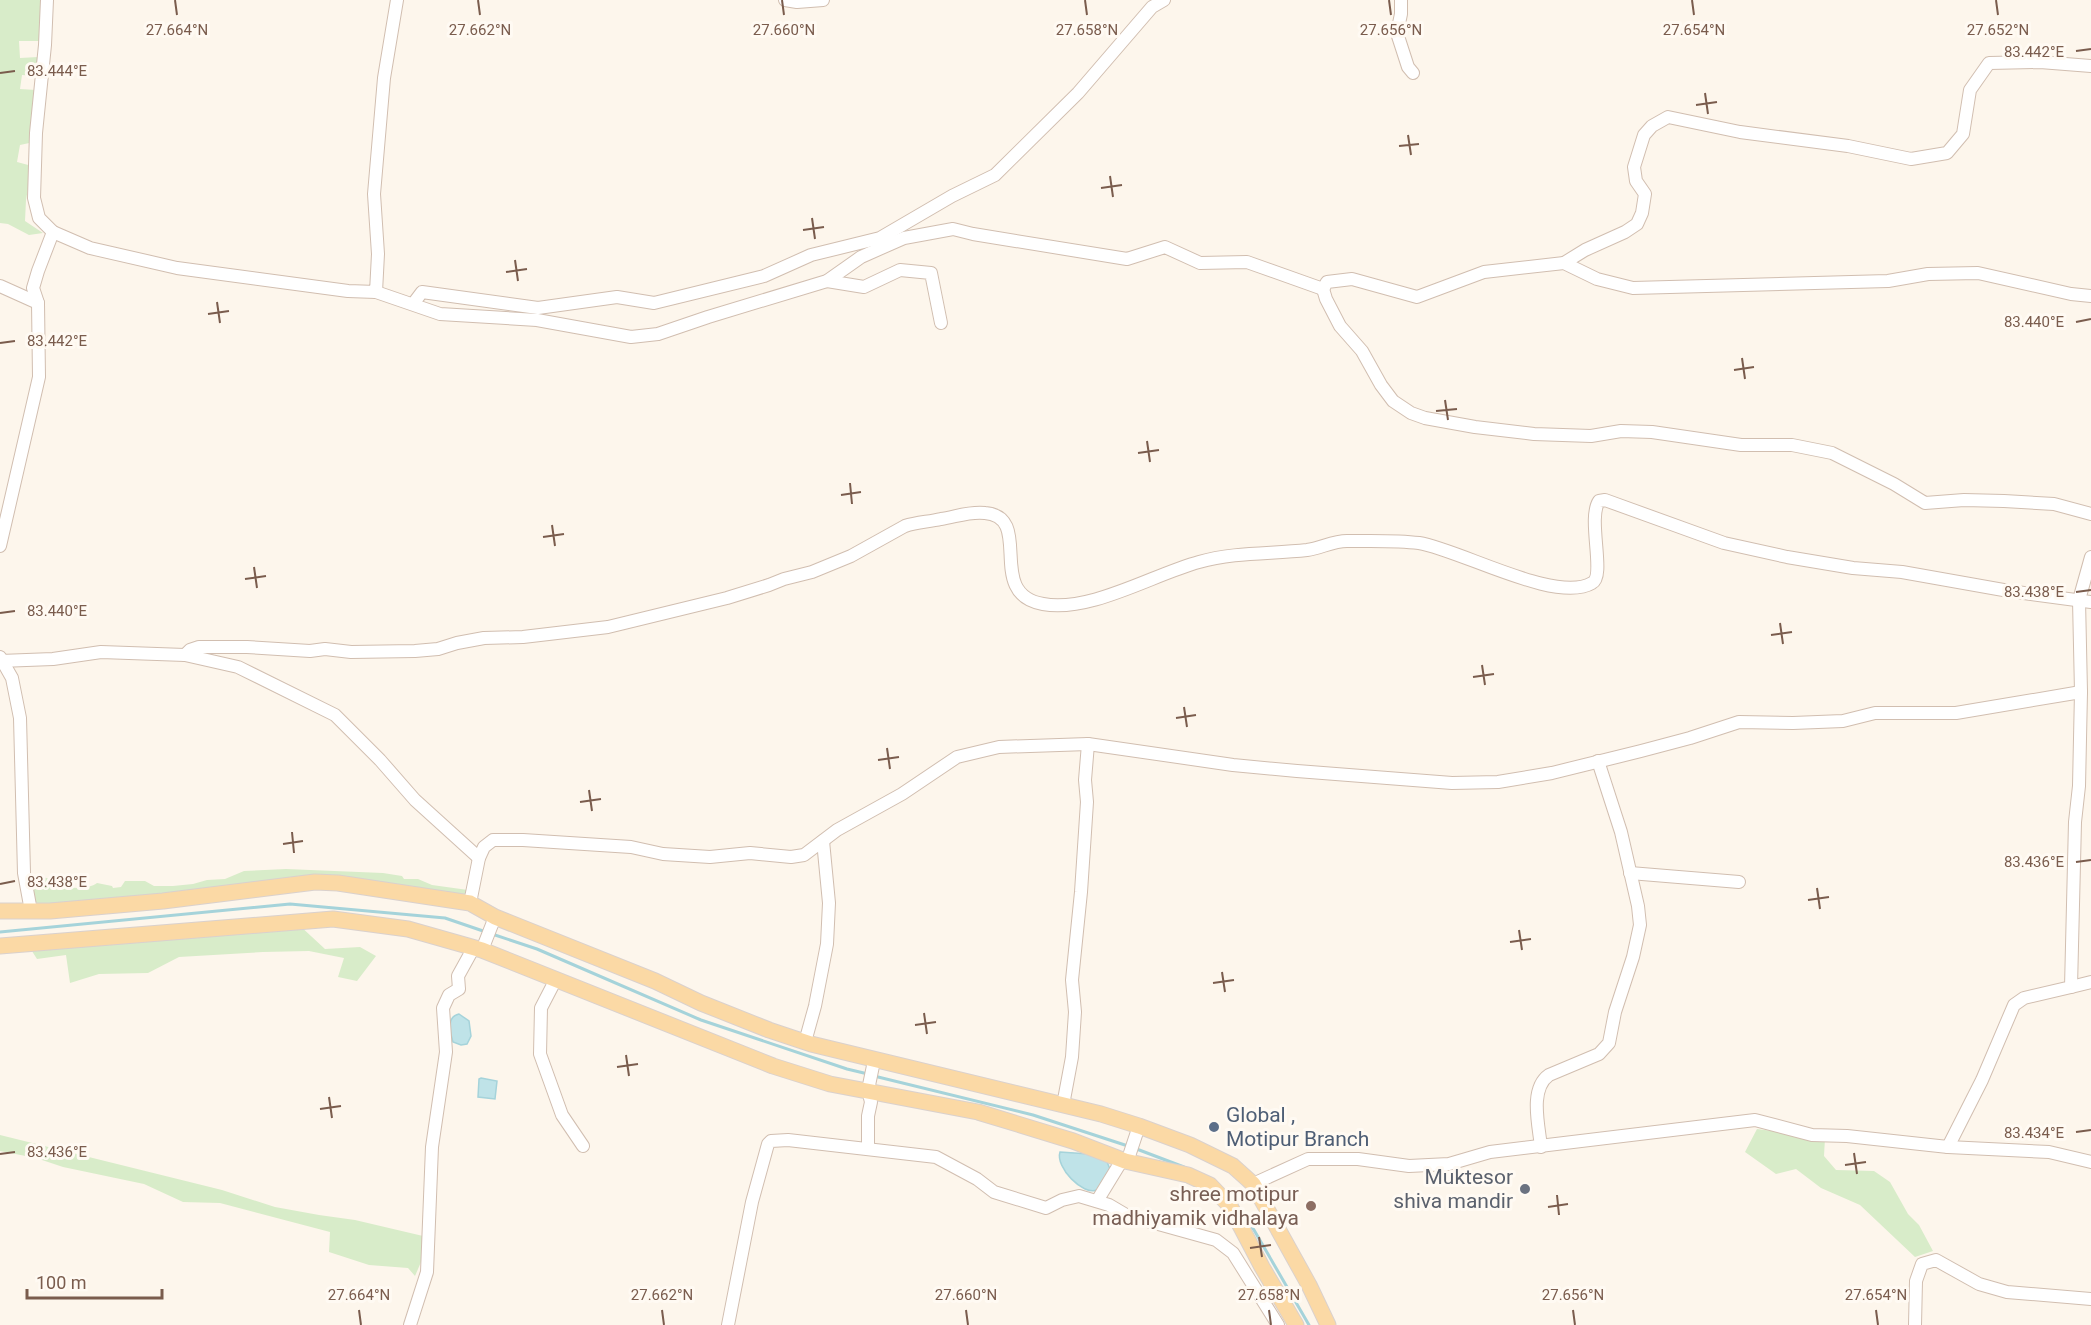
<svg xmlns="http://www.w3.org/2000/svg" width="2091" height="1325" viewBox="0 0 2091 1325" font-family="Roboto,sans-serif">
	<rect width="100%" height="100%" fill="#fdf6ec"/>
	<g fill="#d8ecc9">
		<polygon points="0,0 42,0 39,41 19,41 20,58 38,57 36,76 22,75 20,89 36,90 34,142 20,145 17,162 32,166 26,200 25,221 43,233 29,235 8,224 0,223"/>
		<path d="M286 869 383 873 402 876 404 879H418L432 885 468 890 463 900 398 885 349 877 41 906 32 899 29 885 37 877 47 878C58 888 85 892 97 883L112 886 113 888 121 887 125 881H145L154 886H173L193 884 207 880 225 879 244 871Z"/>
		<polygon points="298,924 325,949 360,947 376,956 357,981 338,977 344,958 309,951 263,952 179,957 148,973 99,974 70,983 66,955 37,959 30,948"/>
		<polygon points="1757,1129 1825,1138 1824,1156 1836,1170 1874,1171 1890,1182 1908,1214 1919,1225 1933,1251 1915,1257 1860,1205 1821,1188 1796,1169 1776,1174 1745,1152"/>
		<polygon points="0,1135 222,1190 275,1207 319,1215 355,1220 423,1236 421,1262 415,1276 408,1268 369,1265 329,1252 330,1232 220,1203 183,1202 144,1184 63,1167 36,1158 0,1151"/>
	</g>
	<g fill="#bfe3e8" stroke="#a5d3da" stroke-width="1.5">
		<path d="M459 1014 469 1021 471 1036 467 1044 461 1045 453 1042C450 1032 446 1017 459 1014Z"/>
		<polygon points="481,1078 497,1081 495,1099 478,1097 479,1079"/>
		<path d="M1060 1152 1089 1154 1107 1162 1110 1169C1107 1175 1103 1188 1097 1190 1083 1196 1055 1167 1060 1152Z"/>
	</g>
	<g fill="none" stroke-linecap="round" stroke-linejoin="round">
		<g stroke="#a5d3da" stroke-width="3">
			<polyline points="0,932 290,904 445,918 486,932"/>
			<polyline points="492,934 537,949 701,1020 847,1069 868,1074"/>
			<polyline points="874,1076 1033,1115 1128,1146"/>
			<polyline points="1134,1148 1184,1167"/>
			<polyline points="1243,1216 1254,1230 1309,1325"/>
		</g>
		<g stroke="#d1beb0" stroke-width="14">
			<g id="minor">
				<polyline points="47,0 45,45 36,133 34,198 39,218 53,232"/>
				<polyline points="785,0 797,2 823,0"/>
				<polyline points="1401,0 1401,14 1397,33 1408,67 1413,73"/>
				<polyline points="1564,263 1585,250 1625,232 1637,224 1642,213 1645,194 1636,181 1634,167 1644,135 1652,126 1668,117 1740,132 1848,146 1911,159 1947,153 1963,134 1970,90 1989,63 2040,62 2091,66"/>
				<polyline points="827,281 864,287 900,270 931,273 941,323"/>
				<polyline points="0,286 38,303"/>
				<polyline points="1323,289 1326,299 1340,326 1362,351 1381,385 1393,401 1411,413 1425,418 1475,427 1534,434 1591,436 1621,431 1652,432 1741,445 1792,445 1832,453 1894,484 1925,503 1964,500 2004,501 2054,504 2091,514"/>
				<polyline points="376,292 440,314 537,320 631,337 658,334 708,317 827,281 861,257 904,238 953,229 973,234 1127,259 1165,247 1200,263 1247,262 1323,289 1327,282 1352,279 1417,297 1484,272 1564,263 1597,279 1633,288 1888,281 1928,274 1978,273 2071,294 2091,296"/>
				<polyline points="413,304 422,292 538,308 617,297 654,303 764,276 811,255 880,238 952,196 995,175 1078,93 1152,7 1164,0"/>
				<polyline points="0,546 39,377 38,303 33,288 38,271 53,232 90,248 177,268 348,291 376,292 378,254 374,194 384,78 397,0"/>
				<polyline points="0,657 12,678 20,718 24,873 31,911"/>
				<polyline points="0,661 53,659 101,652 185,655"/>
				<path d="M479 858 415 800 380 760 335 715 238 667 185 655 190 650 199 647H247L310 651 325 649 351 652 415 651 438 649 457 643 484 638 523 637 608 627 727 598 769 585 784 579 812 572 851 556 905 526C917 522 928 522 941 519 955 517 970 511 985 513 1035 517 984 594 1043 604 1090 613 1154 574 1199 562 1234 552 1271 554 1307 550 1321 548 1333 541 1347 541 1370 541 1396 540 1419 543 1461 550 1556 604 1592 583 1606 576 1587 519 1599 501L1605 500 1724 543 1787 557 1853 568 1902 572 2009 591 2091 602"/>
				<polyline points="1630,873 1739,882"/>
				<polyline points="470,903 479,858 484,847 493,840 523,840 631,847 663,854 710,857 750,853 791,857 804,855 837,830 902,794 957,757 999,747 1088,744 1233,765 1297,771 1452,783 1498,782 1552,773 1641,751 1690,738 1739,722 1793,723 1843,721 1875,713 1956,713 2081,692"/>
				<polyline points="482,950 495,917"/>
				<polyline points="556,979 541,1008 540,1054 562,1115 583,1146"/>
				<polyline points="2071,987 2091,982"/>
				<polyline points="805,1042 815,1006 827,944 829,903 823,841"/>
				<polyline points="1063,1105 1072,1057 1075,1012 1072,980 1081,892 1087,802 1085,780 1088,744"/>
				<path d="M1541 1147C1539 1126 1529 1089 1549 1075L1599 1054 1609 1043 1615 1012 1633 957 1640 925 1638 906 1621 832 1598 761"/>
				<polyline points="1948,1147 2049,1152 2091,1162"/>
				<polyline points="868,1149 868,1116 871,1102 868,1090 874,1061"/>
				<polyline points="1253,1184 1308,1159 1358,1159 1409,1166 1449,1164 1490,1152 1755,1120 1812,1135 1847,1136 1948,1147 1982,1080 2014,1005 2024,998 2071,987 2075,822 2079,786 2081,692 2079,600 2091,557"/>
				<polyline points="1097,1201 1119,1165 1129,1156 1139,1126"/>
				<polyline points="410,1325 427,1272 432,1147 446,1052 443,1008 449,995 459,989 458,976 474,947"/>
				<polyline points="728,1325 752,1202 768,1144 771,1141 788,1140 936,1157 977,1179 994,1192 1046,1208 1062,1200 1079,1196 1109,1205 1126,1215 1216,1240 1233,1253 1278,1325"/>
				<polyline points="1915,1325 1916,1281 1922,1264 1936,1260 1979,1284 2007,1292 2091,1299"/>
			</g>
		</g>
		<g stroke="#dad1cd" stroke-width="17">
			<g id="major">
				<polyline points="0,911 50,911 163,901 315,882 338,883 470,903 495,917 655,981 701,1003 769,1030 811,1044 1101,1114 1139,1126 1190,1145 1233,1166 1253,1184 1309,1285 1328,1325"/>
				<polyline points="0,946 333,919 408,929 482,950 773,1066 830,1084 978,1112 1073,1141 1125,1161 1188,1175 1210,1185 1230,1206 1262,1267 1296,1325"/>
			</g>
		</g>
		<use href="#minor" stroke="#fff" stroke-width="12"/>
		<use href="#major" stroke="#fbd9a5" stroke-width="15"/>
	</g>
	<path fill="none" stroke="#7a5c4d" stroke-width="2" d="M175 0 177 15M478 0 480 15M782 0 784 15M1085 0 1087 15M1389 0 1391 15M1692 0 1694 15M1996 0 1998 15M2076 51 2091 49M0 73 15 71M1705 93 1708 114M1696 105 1717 102M1408 135 1411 155M1399 146 1419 144M1110 176 1113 197M1101 188 1122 185M812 218 815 239M803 230 824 227M515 260 518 281M506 272 527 269M217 302 220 323M208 314 229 311M2076 322 2091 319M0 343 15 341M1742 358 1745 379M1734 370 1754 367M1445 400 1448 420M1436 411 1457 409M1147 441 1150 462M1138 453 1159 450M850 483 852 504M841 495 861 492M552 525 555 546M543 537 564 534M254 567 257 588M245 579 266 576M2076 592 2091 590M0 613 15 611M1780 623 1783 644M1771 635 1792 632M1482 665 1485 685M1473 677 1494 674M1184 707 1187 727M1176 718 1196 715M887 748 890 769M878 760 899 757M589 790 592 811M580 802 601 799M292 832 294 853M283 844 303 841M2076 862 2091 860M0 884 15 881M1817 888 1820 909M1808 900 1829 897M1519 930 1522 950M1510 942 1531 939M1222 972 1225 992M1213 983 1234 980M924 1013 927 1034M915 1025 936 1022M626 1055 629 1076M617 1067 638 1064M329 1097 332 1118M320 1109 341 1106M2076 1132 2091 1130M1854 1153 1857 1174M0 1154 15 1152M1845 1165 1866 1162M1557 1195 1559 1215M1548 1207 1568 1204M1259 1237 1262 1257M1250 1248 1271 1245M359 1310 361 1325M662 1310 664 1325M966 1310 968 1325M1269 1310 1271 1325M1573 1310 1575 1325M1876 1310 1878 1325"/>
	<circle fill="#5c6f8a" stroke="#fffaf3" stroke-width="2" cx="1214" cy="1127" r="6"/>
	<circle fill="#6b7280" stroke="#fffaf3" stroke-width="2" cx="1525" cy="1189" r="6"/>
	<circle fill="#8d6e63" stroke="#fffaf3" stroke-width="2" cx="1311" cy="1206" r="6"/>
	<g text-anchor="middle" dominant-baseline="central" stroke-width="6" stroke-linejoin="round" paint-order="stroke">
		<g font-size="21" fill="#4e5e75" stroke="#fffaf3" text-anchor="start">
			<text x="1226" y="1115">Global ,<tspan x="1226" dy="24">Motipur Branch</tspan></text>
		</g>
		<g font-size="21" fill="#5b616d" stroke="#fffaf3" text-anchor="end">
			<text x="1513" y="1177">Muktesor<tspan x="1513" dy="24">shiva mandir</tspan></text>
		</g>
		<g font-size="21" fill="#785e54" stroke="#fffaf3" text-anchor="end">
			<text x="1299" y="1194">shree motipur<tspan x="1299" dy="24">madhiyamik vidhalaya</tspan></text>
		</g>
	</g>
	<g font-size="15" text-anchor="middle" fill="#7a5c4d" stroke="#fffaf3" stroke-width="6" stroke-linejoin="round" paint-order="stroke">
		<text x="177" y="35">27.664°N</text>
		<text x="480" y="35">27.662°N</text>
		<text x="784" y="35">27.660°N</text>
		<text x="1087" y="35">27.658°N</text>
		<text x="1391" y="35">27.656°N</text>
		<text x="1694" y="35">27.654°N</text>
		<text x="1998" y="35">27.652°N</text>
		<text x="2034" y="57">83.442°E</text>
		<text x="57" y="76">83.444°E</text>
		<text x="2034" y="327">83.440°E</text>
		<text x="57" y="346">83.442°E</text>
		<text x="2034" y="597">83.438°E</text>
		<text x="57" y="616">83.440°E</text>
		<text x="2034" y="867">83.436°E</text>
		<text x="57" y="887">83.438°E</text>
		<text x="2034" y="1138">83.434°E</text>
		<text x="57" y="1157">83.436°E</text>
		<text x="359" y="1300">27.664°N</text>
		<text x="662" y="1300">27.662°N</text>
		<text x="966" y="1300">27.660°N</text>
		<text x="1269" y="1300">27.658°N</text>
		<text x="1573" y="1300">27.656°N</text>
		<text x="1876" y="1300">27.654°N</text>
	</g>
	<path d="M27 1289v9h135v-9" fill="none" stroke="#7a5c4d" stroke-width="3"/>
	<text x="36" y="1289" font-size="18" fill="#7a5c4d" stroke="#fffaf3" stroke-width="4.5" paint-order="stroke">100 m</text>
</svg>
